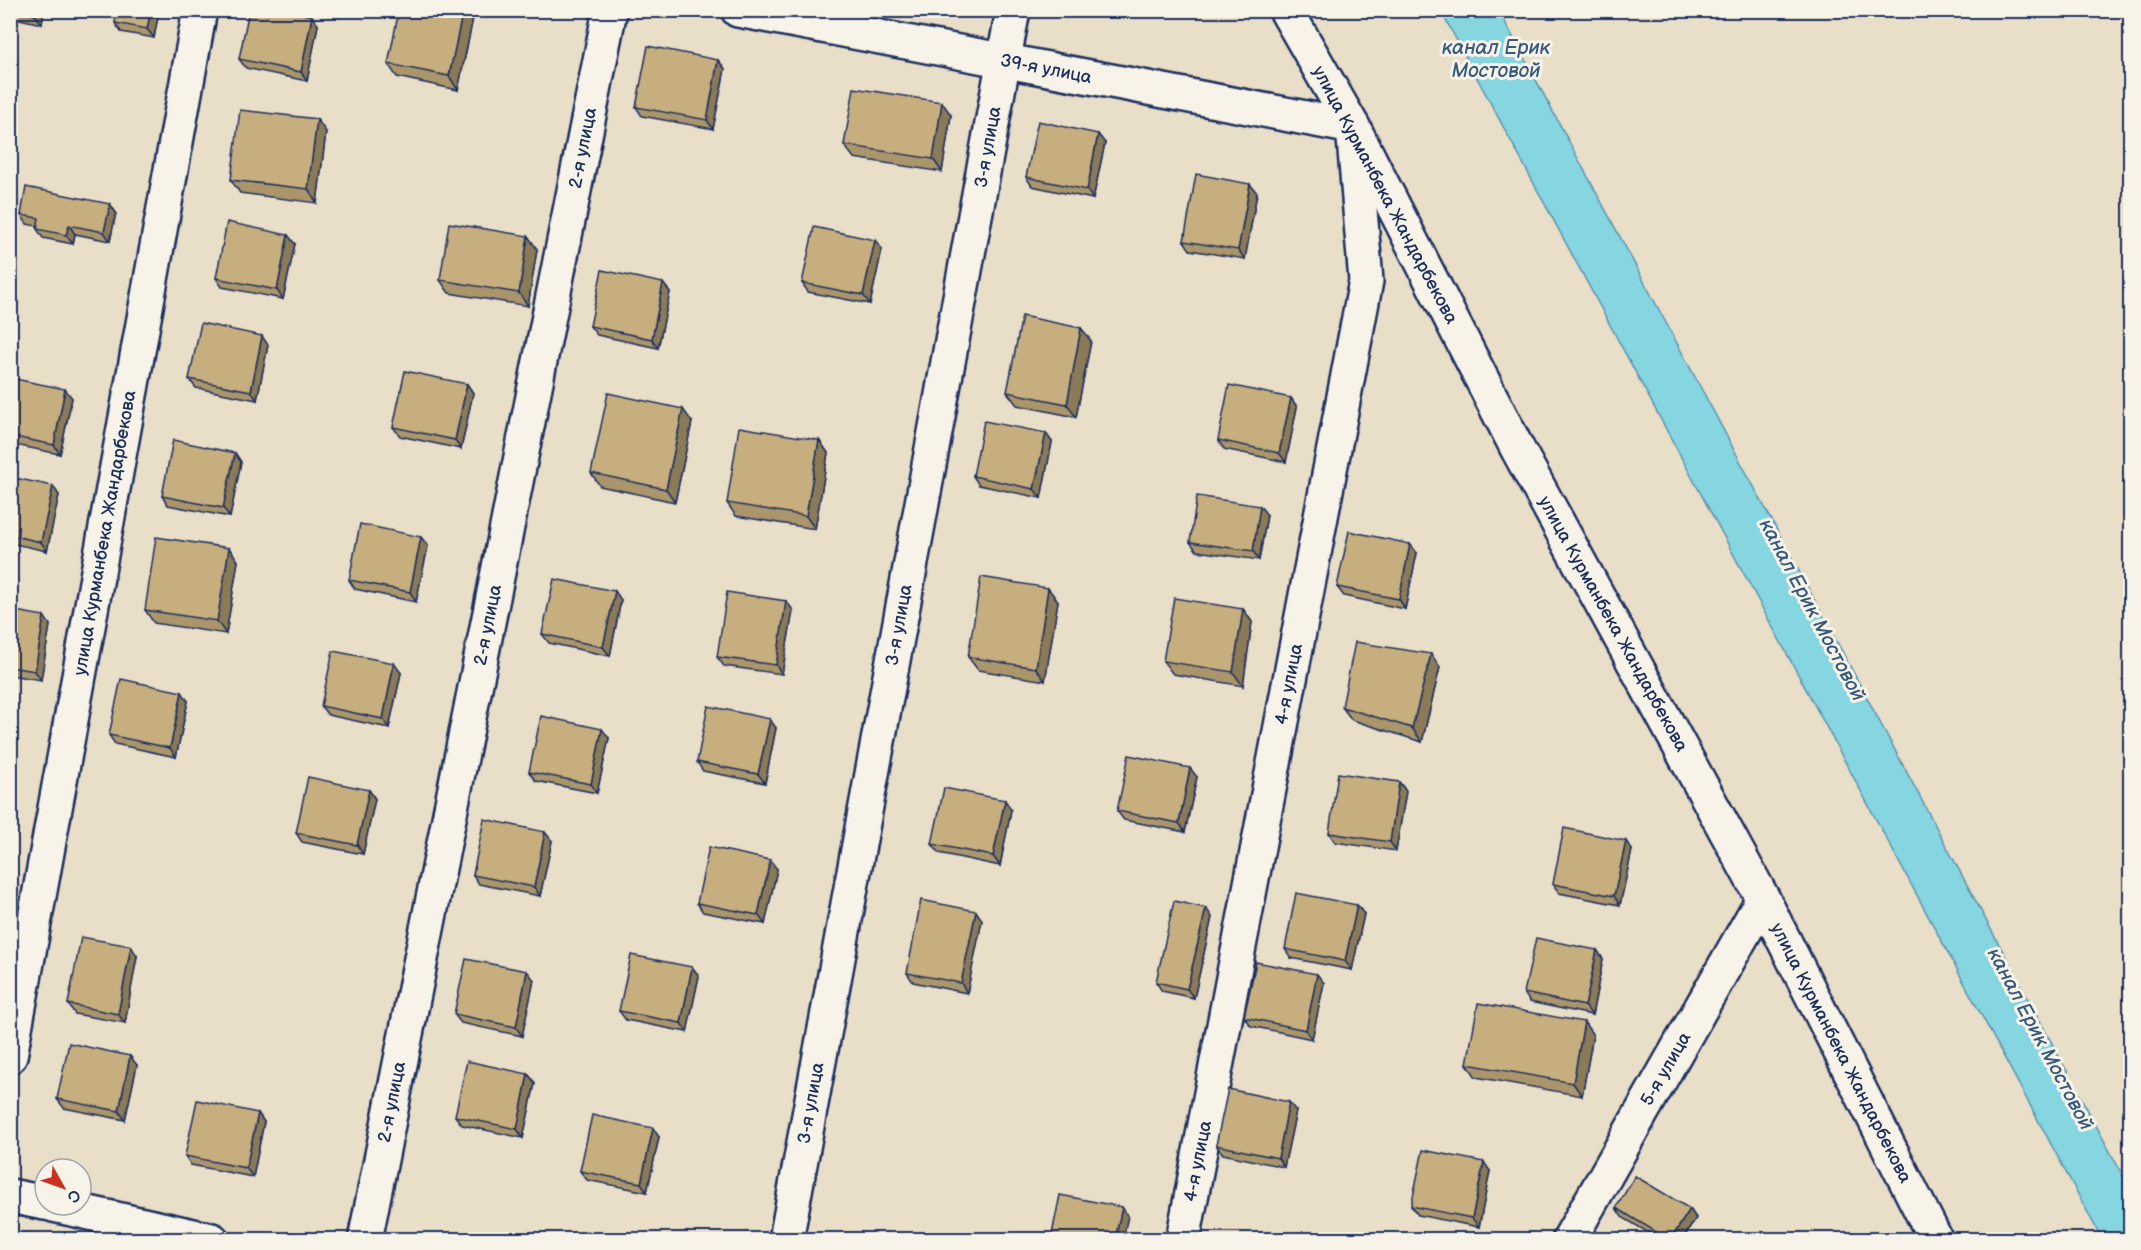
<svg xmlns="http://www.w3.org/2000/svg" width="2141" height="1250" viewBox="0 0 2141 1250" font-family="'Balsamiq Sans',sans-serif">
	<rect width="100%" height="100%" fill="#e9dec8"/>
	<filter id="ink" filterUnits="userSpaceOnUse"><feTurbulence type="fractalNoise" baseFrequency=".0167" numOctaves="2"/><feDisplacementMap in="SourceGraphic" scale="12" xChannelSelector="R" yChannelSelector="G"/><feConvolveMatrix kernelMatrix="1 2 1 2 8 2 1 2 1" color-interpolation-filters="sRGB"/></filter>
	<g filter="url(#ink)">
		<polygon fill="#86d6e1" stroke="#5b93ad" stroke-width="1.5" points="1441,11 1499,11 2130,1189 2130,1239 2102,1239"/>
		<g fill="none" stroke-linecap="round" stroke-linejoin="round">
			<g stroke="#1b2f5e" stroke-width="38">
				<g id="minor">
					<polyline points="738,10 1353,127 1366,281 1183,1240"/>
					<polyline points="1286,10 1353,127 1517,448 1763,899 1936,1240"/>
					<polyline points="10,1056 200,10"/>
					<polyline points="10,1196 45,1203"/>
					<polyline points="53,1205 212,1240"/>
					<polyline points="365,1240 610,10"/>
					<polyline points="786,1240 1013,10"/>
					<polyline points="1569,1240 1763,899"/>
				</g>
			</g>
			<use href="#minor" stroke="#f7f3e8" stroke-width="33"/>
		</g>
		<g fill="#ab966c" stroke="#1b2f5e" stroke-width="1.5">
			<polygon points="10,10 44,10 42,24 10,17"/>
			<polygon points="159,10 154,38 121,32 115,23"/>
			<polygon points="473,18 458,90 397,77 388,64"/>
			<polygon points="318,25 307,81 246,68 239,59"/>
			<polygon points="718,60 725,69 713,129 642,116 636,107"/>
			<polygon points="951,115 942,172 854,158 844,145"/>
			<polygon points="326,132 317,203 240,193 231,180"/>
			<polygon points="1105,143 1093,199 1032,186 1026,177"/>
			<polygon points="1257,193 1245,259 1190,250 1184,241"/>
			<polygon points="110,204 116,213 110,241 75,234 73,244 43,238 37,229 37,226 27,224 21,215"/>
			<polygon points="295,244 283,299 222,287 216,278"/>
			<polygon points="537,249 528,306 449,293 440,280"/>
			<polygon points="882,249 870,304 808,292 802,283"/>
			<polygon points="670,292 658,348 597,335 590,326"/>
			<polygon points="1081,328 1091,341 1076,417 1017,405 1007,392"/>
			<polygon points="268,345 257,400 196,388 189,379"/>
			<polygon points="10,378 72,398 60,454 10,444"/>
			<polygon points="467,384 473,393 461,449 400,436 393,427"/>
			<polygon points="1291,398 1297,407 1286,462 1224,449 1218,440"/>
			<polygon points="692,422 675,502 600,486 591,473"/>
			<polygon points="819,440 828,453 815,529 736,516 727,503"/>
			<polygon points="1052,442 1041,498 979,485 973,476"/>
			<polygon points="235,453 241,462 230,517 168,505 162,496"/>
			<polygon points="10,477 59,495 47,551 10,543"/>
			<polygon points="1267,515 1259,560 1197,551 1190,542"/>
			<polygon points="428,546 416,602 355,589 349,580"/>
			<polygon points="229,548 238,561 226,634 154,623 145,610"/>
			<polygon points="1417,553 1405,609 1344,596 1337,587"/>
			<polygon points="621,600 610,656 549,643 542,634"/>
			<polygon points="1058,601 1045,681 978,670 968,657"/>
			<polygon points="1243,609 1252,622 1243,686 1173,674 1163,661"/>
			<polygon points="10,610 50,625 41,680 10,675"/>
			<polygon points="793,610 782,674 724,666 717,657"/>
			<polygon points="1440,667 1422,742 1352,720 1342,707"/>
			<polygon points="401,673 389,728 328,715 321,706"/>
			<polygon points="188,701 176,757 115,744 109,735"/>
			<polygon points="776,728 765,783 703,771 697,762"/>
			<polygon points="609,738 597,793 536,781 529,772"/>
			<polygon points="1197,777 1185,832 1124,820 1117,811"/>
			<polygon points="1399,782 1406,791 1396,851 1335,842 1329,833"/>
			<polygon points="369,790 375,799 363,854 302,842 296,833"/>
			<polygon points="1011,810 1000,866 939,853 932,844"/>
			<polygon points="552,841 540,896 479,884 473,875"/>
			<polygon points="1632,850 1620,905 1559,893 1553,884"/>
			<polygon points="777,869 765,924 703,912 697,903"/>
			<polygon points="1357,905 1364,914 1352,970 1291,958 1285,949"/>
			<polygon points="1212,917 1194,998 1162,991 1156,982"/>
			<polygon points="982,920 967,993 913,982 907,973"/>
			<polygon points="1597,950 1603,959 1592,1015 1530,1002 1524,993"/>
			<polygon points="137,956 125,1023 75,1014 68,1004"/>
			<polygon points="692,967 699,976 687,1032 626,1020 619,1011"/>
			<polygon points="534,980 522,1036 461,1023 454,1014"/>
			<polygon points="1324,983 1312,1039 1251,1026 1244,1017"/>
			<polygon points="1593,1035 1582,1096 1476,1077 1467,1064"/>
			<polygon points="137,1065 125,1120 64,1108 57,1099"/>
			<polygon points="528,1074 535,1083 523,1138 462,1125 455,1116"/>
			<polygon points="1296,1111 1284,1167 1223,1154 1216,1145"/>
			<polygon points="258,1113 264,1122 253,1177 191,1165 185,1156"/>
			<polygon points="659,1137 647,1192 587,1180 580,1171"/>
			<polygon points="1490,1171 1479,1227 1418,1215 1411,1206"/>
			<polygon points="1616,1208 1690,1209 1696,1218 1683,1239 1659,1239 1622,1217"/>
		</g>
		<g fill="#8b7a58" stroke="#1b2f5e" stroke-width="1.5">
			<polygon points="36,10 44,10 42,24 35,15"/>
			<polygon points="151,10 159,10 154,38 147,29"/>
			<polygon points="463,10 468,10 473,18 458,90 449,76"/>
			<polygon points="312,16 318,25 307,81 301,72"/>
			<polygon points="718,60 725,69 713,129 707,120"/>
			<polygon points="942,102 951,115 942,172 933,159"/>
			<polygon points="317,119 326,132 317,203 308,189"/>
			<polygon points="1098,134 1105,143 1093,199 1087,190"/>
			<polygon points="1250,184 1257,193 1245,259 1238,250"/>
			<polygon points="110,204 116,213 110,241 104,232"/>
			<polygon points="69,225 75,234 73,244 66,235"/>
			<polygon points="288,235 295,244 283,299 277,290"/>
			<polygon points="528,236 537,249 528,306 519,293"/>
			<polygon points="875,240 882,249 870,304 863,295"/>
			<polygon points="663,283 670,292 658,348 652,339"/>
			<polygon points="1081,328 1091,341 1076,417 1067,404"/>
			<polygon points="262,336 268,345 257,400 251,391"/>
			<polygon points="467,384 473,393 461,449 455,440"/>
			<polygon points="65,389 72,398 60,454 54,445"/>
			<polygon points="1291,398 1297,407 1286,462 1279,453"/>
			<polygon points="683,409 692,422 675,502 666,489"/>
			<polygon points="1046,433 1052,442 1041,498 1034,489"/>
			<polygon points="819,440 828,453 815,529 806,516"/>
			<polygon points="235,453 241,462 230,517 223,508"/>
			<polygon points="53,486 59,495 47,551 41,542"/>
			<polygon points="1260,506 1267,515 1259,560 1253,551"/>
			<polygon points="421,537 428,546 416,602 410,592"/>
			<polygon points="1410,544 1417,553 1405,609 1399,599"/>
			<polygon points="229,548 238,561 226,634 217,621"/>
			<polygon points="1048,588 1058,601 1045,681 1036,668"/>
			<polygon points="615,591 621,600 610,656 603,647"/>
			<polygon points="786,601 793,610 782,674 776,665"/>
			<polygon points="1243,609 1252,622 1243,686 1233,672"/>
			<polygon points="44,616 50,625 41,680 35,671"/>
			<polygon points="1431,654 1440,667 1422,742 1412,728"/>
			<polygon points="394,663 401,673 389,728 383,719"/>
			<polygon points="182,692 188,701 176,757 170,748"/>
			<polygon points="770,719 776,728 765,783 758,774"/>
			<polygon points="602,729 609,738 597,793 591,784"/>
			<polygon points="1190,768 1197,777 1185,832 1179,823"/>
			<polygon points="1399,782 1406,791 1396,851 1390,842"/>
			<polygon points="369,790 375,799 363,854 357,845"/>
			<polygon points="1005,800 1011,810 1000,866 993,856"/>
			<polygon points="545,832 552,841 540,896 534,887"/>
			<polygon points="1626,841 1632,850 1620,905 1614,896"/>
			<polygon points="770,860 777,869 765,924 758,915"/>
			<polygon points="1357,905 1364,914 1352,970 1345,961"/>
			<polygon points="1206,908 1212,917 1194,998 1187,989"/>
			<polygon points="976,911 982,920 967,993 961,983"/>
			<polygon points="131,946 137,956 125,1023 118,1014"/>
			<polygon points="1597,950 1603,959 1592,1015 1585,1006"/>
			<polygon points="692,967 699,976 687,1032 681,1023"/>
			<polygon points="527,971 534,980 522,1036 516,1027"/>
			<polygon points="1317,974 1324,983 1312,1039 1306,1030"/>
			<polygon points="1584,1022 1593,1035 1582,1096 1573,1083"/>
			<polygon points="130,1056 137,1065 125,1120 119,1111"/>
			<polygon points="528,1074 535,1083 523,1138 517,1129"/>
			<polygon points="1289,1102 1296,1111 1284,1167 1278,1158"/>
			<polygon points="258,1113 264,1122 253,1177 246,1168"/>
			<polygon points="653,1128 659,1137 647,1192 641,1183"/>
			<polygon points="1484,1162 1490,1171 1479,1227 1472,1218"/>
			<polygon points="1122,1207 1128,1216 1123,1239 1115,1239"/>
			<polygon points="1690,1209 1696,1218 1683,1239 1671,1239"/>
		</g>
		<g fill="#c7ae7e" stroke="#1b2f5e" stroke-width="1.5">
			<polygon points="15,10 36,10 35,15"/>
			<polygon points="117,10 151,10 147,29 115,23"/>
			<polygon points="249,10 285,10 312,16 301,72 239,59"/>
			<polygon points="399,10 463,10 449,76 388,64"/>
			<polygon points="648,46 718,60 707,120 636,107"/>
			<polygon points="854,88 942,102 933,159 844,145"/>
			<polygon points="240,110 317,119 308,189 231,180"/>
			<polygon points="1038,121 1098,134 1087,190 1026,177"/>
			<polygon points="1196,174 1250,184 1238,250 1184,241"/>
			<polygon points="26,187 110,204 104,232 69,225 66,235 37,229 39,218 21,215"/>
			<polygon points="227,222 288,235 277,290 216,278"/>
			<polygon points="449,223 528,236 519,293 440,280"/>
			<polygon points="814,227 875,240 863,295 802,283"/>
			<polygon points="602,270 663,283 652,339 590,326"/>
			<polygon points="1022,316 1081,328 1067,404 1007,392"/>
			<polygon points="201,323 262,336 251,391 189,379"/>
			<polygon points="405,371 467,384 455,440 393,427"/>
			<polygon points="10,378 65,389 54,445 10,436"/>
			<polygon points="1229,385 1291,398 1279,453 1218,440"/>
			<polygon points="608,393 683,409 666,489 591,473"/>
			<polygon points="984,421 1046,433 1034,489 973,476"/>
			<polygon points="739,427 819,440 806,516 727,503"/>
			<polygon points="173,440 235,453 223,508 162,496"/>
			<polygon points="10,477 53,486 41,542 10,535"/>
			<polygon points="1197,496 1260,506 1253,551 1190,542"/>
			<polygon points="360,524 421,537 410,592 349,580"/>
			<polygon points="1349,531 1410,544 1399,599 1337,587"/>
			<polygon points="156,537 229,548 217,621 145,610"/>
			<polygon points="981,577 1048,588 1036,668 968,657"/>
			<polygon points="554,579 615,591 603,647 542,634"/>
			<polygon points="727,592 786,601 776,665 717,657"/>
			<polygon points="1174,598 1243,609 1233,672 1163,661"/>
			<polygon points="10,610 44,616 35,671 10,667"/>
			<polygon points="1355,642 1431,654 1412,728 1342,707"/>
			<polygon points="333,651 394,663 383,719 321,706"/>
			<polygon points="121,679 182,692 170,748 109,735"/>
			<polygon points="708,706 770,719 758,774 697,762"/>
			<polygon points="541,716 602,729 591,784 529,772"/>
			<polygon points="1129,755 1190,768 1179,823 1117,811"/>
			<polygon points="1338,773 1399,782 1390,842 1329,833"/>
			<polygon points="308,777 369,790 357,845 296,833"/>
			<polygon points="944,788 1005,800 993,856 932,844"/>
			<polygon points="484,819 545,832 534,887 473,875"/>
			<polygon points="1564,828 1626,841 1614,896 1553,884"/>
			<polygon points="709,847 770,860 758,915 697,903"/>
			<polygon points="1296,893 1357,905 1345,961 1285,949"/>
			<polygon points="921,900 976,911 961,983 907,973"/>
			<polygon points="1174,901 1206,908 1187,989 1156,982"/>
			<polygon points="81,937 131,946 118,1014 68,1004"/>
			<polygon points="1536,938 1597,950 1585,1006 1524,993"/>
			<polygon points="631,955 692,967 681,1023 619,1011"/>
			<polygon points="466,959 527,971 516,1027 454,1014"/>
			<polygon points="1256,962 1317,974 1306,1030 1244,1017"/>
			<polygon points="1478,1003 1584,1022 1573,1083 1467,1064"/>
			<polygon points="69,1043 130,1056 119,1111 57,1099"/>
			<polygon points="467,1061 528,1074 517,1129 455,1116"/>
			<polygon points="1228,1089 1289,1102 1278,1158 1216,1145"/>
			<polygon points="197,1100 258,1113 246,1168 185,1156"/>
			<polygon points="592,1115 653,1128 641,1183 580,1171"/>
			<polygon points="1423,1150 1484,1162 1472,1218 1411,1206"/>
			<polygon points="1635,1176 1690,1209 1671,1239 1668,1239 1616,1208"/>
			<polygon points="1060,1195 1122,1207 1115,1239 1051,1239"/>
			<polygon points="25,1233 58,1239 23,1239"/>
		</g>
	</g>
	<g text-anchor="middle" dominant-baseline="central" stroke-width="6" stroke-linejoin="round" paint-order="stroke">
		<g font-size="18" fill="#1b2f5e" stroke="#f7f3e8">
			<text transform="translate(1046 69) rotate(11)">39-я улица</text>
			<text transform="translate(988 147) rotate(-80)">3-я улица</text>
			<text transform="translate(583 148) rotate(-79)">2-я улица</text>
			<text transform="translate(1385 195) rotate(62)">улица Курманбека Жандарбекова</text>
			<text transform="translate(105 533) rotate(-80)">улица Курманбека Жандарбекова</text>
			<text transform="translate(1613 624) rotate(61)">улица Курманбека Жандарбекова</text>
			<text transform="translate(488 625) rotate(-79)">2-я улица</text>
			<text transform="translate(899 625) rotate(-80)">3-я улица</text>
			<text transform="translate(1289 684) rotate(-79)">4-я улица</text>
			<text transform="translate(1841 1053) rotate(63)">улица Курманбека Жандарбекова</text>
			<text transform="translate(1666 1069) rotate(-60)">5-я улица</text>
			<text transform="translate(392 1102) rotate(-79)">2-я улица</text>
			<text transform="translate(811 1103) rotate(-80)">3-я улица</text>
			<text transform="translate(1198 1161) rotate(-79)">4-я улица</text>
		</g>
		<g font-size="20" font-style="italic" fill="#36597f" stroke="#f7f3e8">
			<text x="1496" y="48">канал Ерик<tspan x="1496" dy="23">Мостовой</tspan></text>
			<text transform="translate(1812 610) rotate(62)">канал Ерик Мостовой</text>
			<text transform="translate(2040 1039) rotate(62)">канал Ерик Мостовой</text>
		</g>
	</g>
	<rect width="2141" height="1250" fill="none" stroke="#f7f3e8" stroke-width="36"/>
	<rect x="18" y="18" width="2105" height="1214" fill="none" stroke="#1b2f5e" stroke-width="2" filter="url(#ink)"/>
	<g transform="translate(63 1187) rotate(130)"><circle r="28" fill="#f7f3e8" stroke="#9fa5b1" stroke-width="1.5"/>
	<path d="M0-4.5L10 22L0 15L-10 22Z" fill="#c8321e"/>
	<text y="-9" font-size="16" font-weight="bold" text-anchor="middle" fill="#1b2f5e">С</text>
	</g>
</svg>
